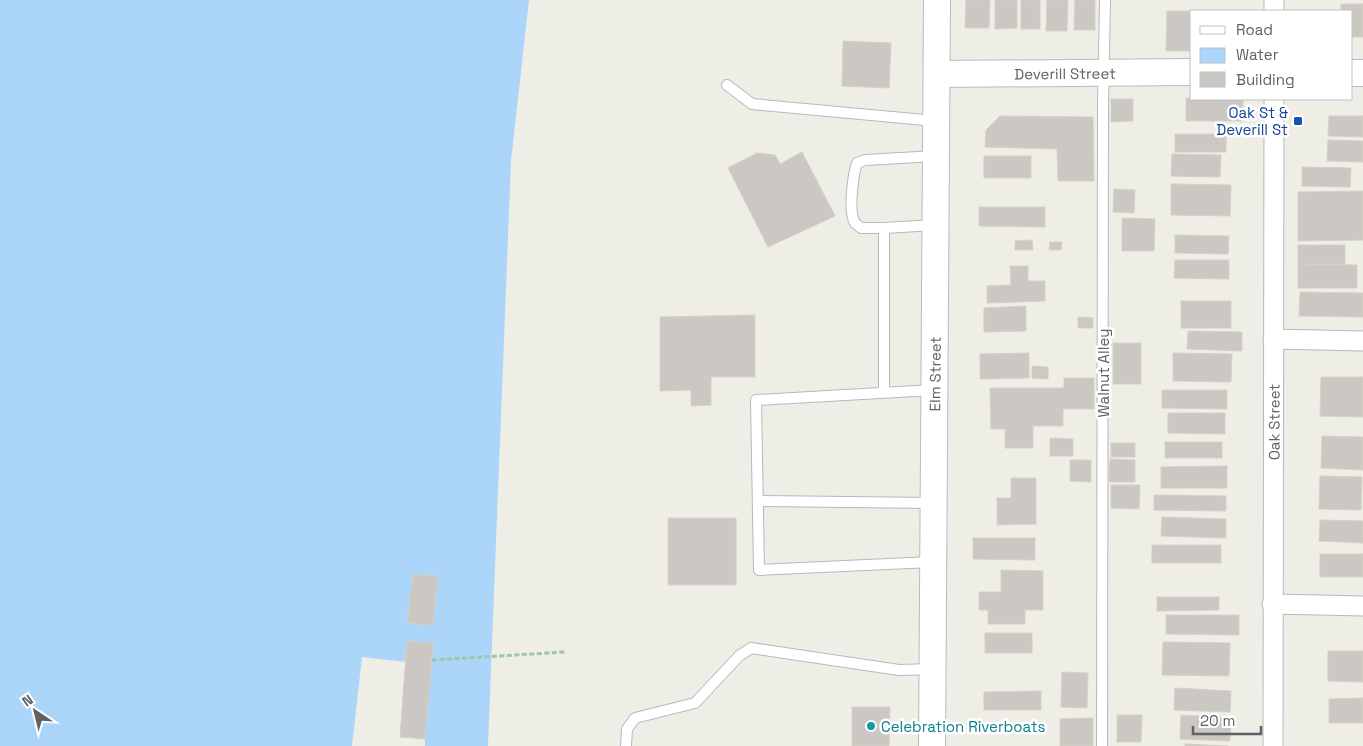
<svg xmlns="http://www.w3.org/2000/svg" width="1363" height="746" viewBox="0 0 1363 746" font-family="'Space Grotesk',sans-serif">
	<rect width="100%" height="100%" fill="#efeee6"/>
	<polygon fill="#acd5fa" points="0,0 529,0 511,161 488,746 0,746"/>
	<polygon fill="#efeee6" points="362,657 406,662 400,736 425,739 425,746 352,746"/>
	<g fill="#cbc8c4" stroke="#d4d0c5">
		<polygon points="966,0 990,0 989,28 965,28"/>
		<polygon points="995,0 1017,0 1017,28 995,29"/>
		<rect x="1021" y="0" width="19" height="29"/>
		<polygon points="1047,0 1068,0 1067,31 1046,31"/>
		<polygon points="1075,0 1095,0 1095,30 1074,30"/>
		<polygon points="1341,4 1363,4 1363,37 1352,37 1352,11 1341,11"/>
		<polygon points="1167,11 1192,11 1192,51 1166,51"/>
		<polygon points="843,41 891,43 889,88 842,86"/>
		<polygon points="1186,98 1243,99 1243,121 1186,121"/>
		<polygon points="1111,99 1133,99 1133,121 1111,122"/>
		<polygon points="1000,116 1093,117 1094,181 1058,181 1057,149 985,147 986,130"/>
		<polygon points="1329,116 1363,116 1363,137 1328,136"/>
		<rect x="1175" y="134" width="51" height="18"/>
		<polygon points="1328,140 1363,141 1363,162 1327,161"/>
		<polygon points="802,152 835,216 768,247 728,168 757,153 775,155 780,164"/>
		<polygon points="1172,154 1221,155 1220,177 1171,176"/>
		<rect x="984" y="156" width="47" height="22"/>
		<polygon points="1302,167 1351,168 1350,187 1302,186"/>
		<polygon points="1171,184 1231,185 1230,216 1171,215"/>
		<polygon points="1114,189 1135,190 1134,213 1113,212"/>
		<polygon points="1363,191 1363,240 1298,241 1298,192"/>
		<polygon points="979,207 1045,207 1045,227 979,226"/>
		<polygon points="1122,218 1155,219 1154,251 1122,251"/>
		<polygon points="1175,235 1229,236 1228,254 1175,253"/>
		<polygon points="1032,240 1033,250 1015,250 1015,241"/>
		<polygon points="1050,242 1062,242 1061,250 1049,250"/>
		<rect x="1298" y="245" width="47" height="19"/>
		<polygon points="1175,260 1229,260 1229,279 1174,278"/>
		<polygon points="1298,264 1357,265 1357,288 1298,288"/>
		<polygon points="1010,266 1028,266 1028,281 1045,281 1045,301 987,303 987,286 1011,285"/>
		<polygon points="1300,292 1363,293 1363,317 1299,316"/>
		<rect x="1181" y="301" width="50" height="27"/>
		<polygon points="1026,306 1026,331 984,332 984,308"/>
		<polygon points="755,315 755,377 711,377 711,405 691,406 691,390 660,391 660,317"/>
		<polygon points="1078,317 1093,318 1093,328 1078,328"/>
		<polygon points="1188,331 1242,332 1242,351 1187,349"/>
		<rect x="1113" y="343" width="28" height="41"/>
		<polygon points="1029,353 1029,378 980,379 980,354"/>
		<polygon points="1173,353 1232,354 1231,382 1173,381"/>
		<polygon points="1032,366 1048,367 1048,379 1032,378"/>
		<polygon points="1321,377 1363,377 1363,417 1320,416"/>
		<polygon points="1064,378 1094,378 1094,409 1063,409 1063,426 1033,426 1033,448 1005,448 1005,429 991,429 990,388 1064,388"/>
		<polygon points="1162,390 1227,390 1227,409 1162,408"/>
		<polygon points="1168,413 1225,413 1225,434 1168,433"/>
		<polygon points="1322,436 1363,437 1363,470 1321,468"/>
		<polygon points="1050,438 1073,439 1073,456 1050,456"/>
		<rect x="1165" y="442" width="57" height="16"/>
		<rect x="1111" y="443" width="24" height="14"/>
		<polygon points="1110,459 1135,460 1135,482 1109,482"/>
		<polygon points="1070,460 1091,460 1091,482 1070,481"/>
		<polygon points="1227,466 1227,488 1161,488 1161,467"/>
		<polygon points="1320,476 1362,477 1361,510 1319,509"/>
		<polygon points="1011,478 1036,478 1036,524 997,525 997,498 1011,498"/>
		<polygon points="1111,485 1140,485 1139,509 1111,508"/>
		<polygon points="1154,495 1226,496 1226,511 1154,510"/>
		<polygon points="1162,517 1226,519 1226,538 1161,536"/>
		<rect x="668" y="518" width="68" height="67"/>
		<polygon points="1320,520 1363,521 1363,543 1319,541"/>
		<polygon points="973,538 1035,538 1035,560 973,559"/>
		<rect x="1152" y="545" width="69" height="18"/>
		<rect x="1320" y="554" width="43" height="23"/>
		<polygon points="1001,570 1043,571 1043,610 1025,610 1025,624 988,624 988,610 979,610 979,592 1001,592"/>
		<polygon points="413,574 438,576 433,626 407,623"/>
		<polygon points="1157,597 1219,597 1219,610 1157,611"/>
		<polygon points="1166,615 1239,615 1239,635 1166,634"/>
		<rect x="985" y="633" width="47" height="20"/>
		<polygon points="407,641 433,643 425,739 400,737"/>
		<polygon points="1163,642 1230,643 1229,676 1162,675"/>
		<polygon points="1328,651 1363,651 1363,682 1328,681"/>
		<polygon points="1062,672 1088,673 1087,708 1061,707"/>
		<polygon points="1175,688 1231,691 1230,712 1174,710"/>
		<polygon points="1041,691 1041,710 984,710 984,692"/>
		<polygon points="1363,698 1363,723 1329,723 1329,699"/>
		<polygon points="852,707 890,707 889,746 852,746"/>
		<polygon points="1117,715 1142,715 1141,742 1117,742"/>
		<polygon points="1181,715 1231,718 1230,741 1180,739"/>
		<polygon points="1093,718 1093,746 1060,746 1060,719"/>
		<polygon points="1185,744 1228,746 1185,746"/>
	</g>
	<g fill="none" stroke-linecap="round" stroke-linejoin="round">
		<g stroke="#b7b8bc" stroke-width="12">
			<g id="lane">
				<polyline points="727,85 752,104 936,121"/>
				<polyline points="884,228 935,225"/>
				<path d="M884 392V228H861C859 226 857 225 855 223 848 212 853 175 857 163L865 160 936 156"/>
				<polyline points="758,501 933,503"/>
				<polyline points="932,562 759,570 756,400 933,390"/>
				<polyline points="626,746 627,729 635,718 695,703 739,656 751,648 899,670 932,669"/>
				<polyline points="1102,746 1103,107 1105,0"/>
			</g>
		</g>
		<g stroke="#b7b8bc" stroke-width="21">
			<g id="street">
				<polyline points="1274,0 1274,11"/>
				<polyline points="1273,339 1363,341"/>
				<polyline points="1272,604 1363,606"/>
				<path id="s1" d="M1273 746 1274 99"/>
			</g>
		</g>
		<g stroke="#b8babf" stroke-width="28">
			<g id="secondary">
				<polyline points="1352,73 1363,73"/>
				<path id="s2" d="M937 74 1192 72"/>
				<path id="s3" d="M932 746 937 0"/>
			</g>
		</g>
		<polyline stroke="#9ec6ab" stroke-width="3" stroke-dasharray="5 2.5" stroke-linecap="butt" points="432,660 565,652"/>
		<use href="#lane" stroke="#fff" stroke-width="10"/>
		<use href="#street" stroke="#fff" stroke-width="19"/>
		<use href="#secondary" stroke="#fff" stroke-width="26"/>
	</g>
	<rect fill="#1a4fb4" stroke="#fff" stroke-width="2" x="1293" y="116" width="10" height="10" rx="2.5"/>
	<circle fill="#0f9aa8" stroke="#fff" stroke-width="2" cx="871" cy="726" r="5"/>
	<g text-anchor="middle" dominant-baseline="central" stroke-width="5" stroke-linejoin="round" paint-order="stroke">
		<g font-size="15" fill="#5e6166" stroke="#fff">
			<text stroke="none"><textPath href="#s2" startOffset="128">Deverill Street</textPath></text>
			<text stroke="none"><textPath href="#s3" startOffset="372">Elm Street</textPath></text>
			<text transform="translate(1103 373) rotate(-90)">Walnut Alley</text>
			<text stroke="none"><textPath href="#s1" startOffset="324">Oak Street</textPath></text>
		</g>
		<g font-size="15" fill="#164399" stroke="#fff" text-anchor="end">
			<text x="1288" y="112">Oak St &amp;<tspan x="1288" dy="17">Deverill St</tspan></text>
		</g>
		<g font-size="15" fill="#0d838f" stroke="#fff" text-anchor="start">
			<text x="881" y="726">Celebration Riverboats</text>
		</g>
	</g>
	<rect x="1190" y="10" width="162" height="90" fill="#ffffff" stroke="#bfc0c2"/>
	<rect x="1200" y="26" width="25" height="8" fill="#ffffff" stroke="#bfc0c2"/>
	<text x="1236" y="35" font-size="15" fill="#5e6166">Road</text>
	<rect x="1200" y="48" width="25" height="15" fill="#acd5fa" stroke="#bfc0c2"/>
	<text x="1236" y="60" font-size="15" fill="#5e6166">Water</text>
	<rect x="1200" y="72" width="25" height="15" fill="#cbc8c4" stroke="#bfc0c2"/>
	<text x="1236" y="85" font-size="15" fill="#5e6166">Building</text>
	<g transform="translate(35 711) rotate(325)" stroke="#ffffff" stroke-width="4" paint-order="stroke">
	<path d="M0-4L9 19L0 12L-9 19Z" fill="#5e6166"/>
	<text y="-8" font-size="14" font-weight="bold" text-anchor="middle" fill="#5e6166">N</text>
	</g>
	<path d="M1193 726v8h68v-8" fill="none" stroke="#5e6166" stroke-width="2.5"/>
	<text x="1200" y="726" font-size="15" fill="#5e6166" stroke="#ffffff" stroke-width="4" paint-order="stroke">20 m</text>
</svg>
